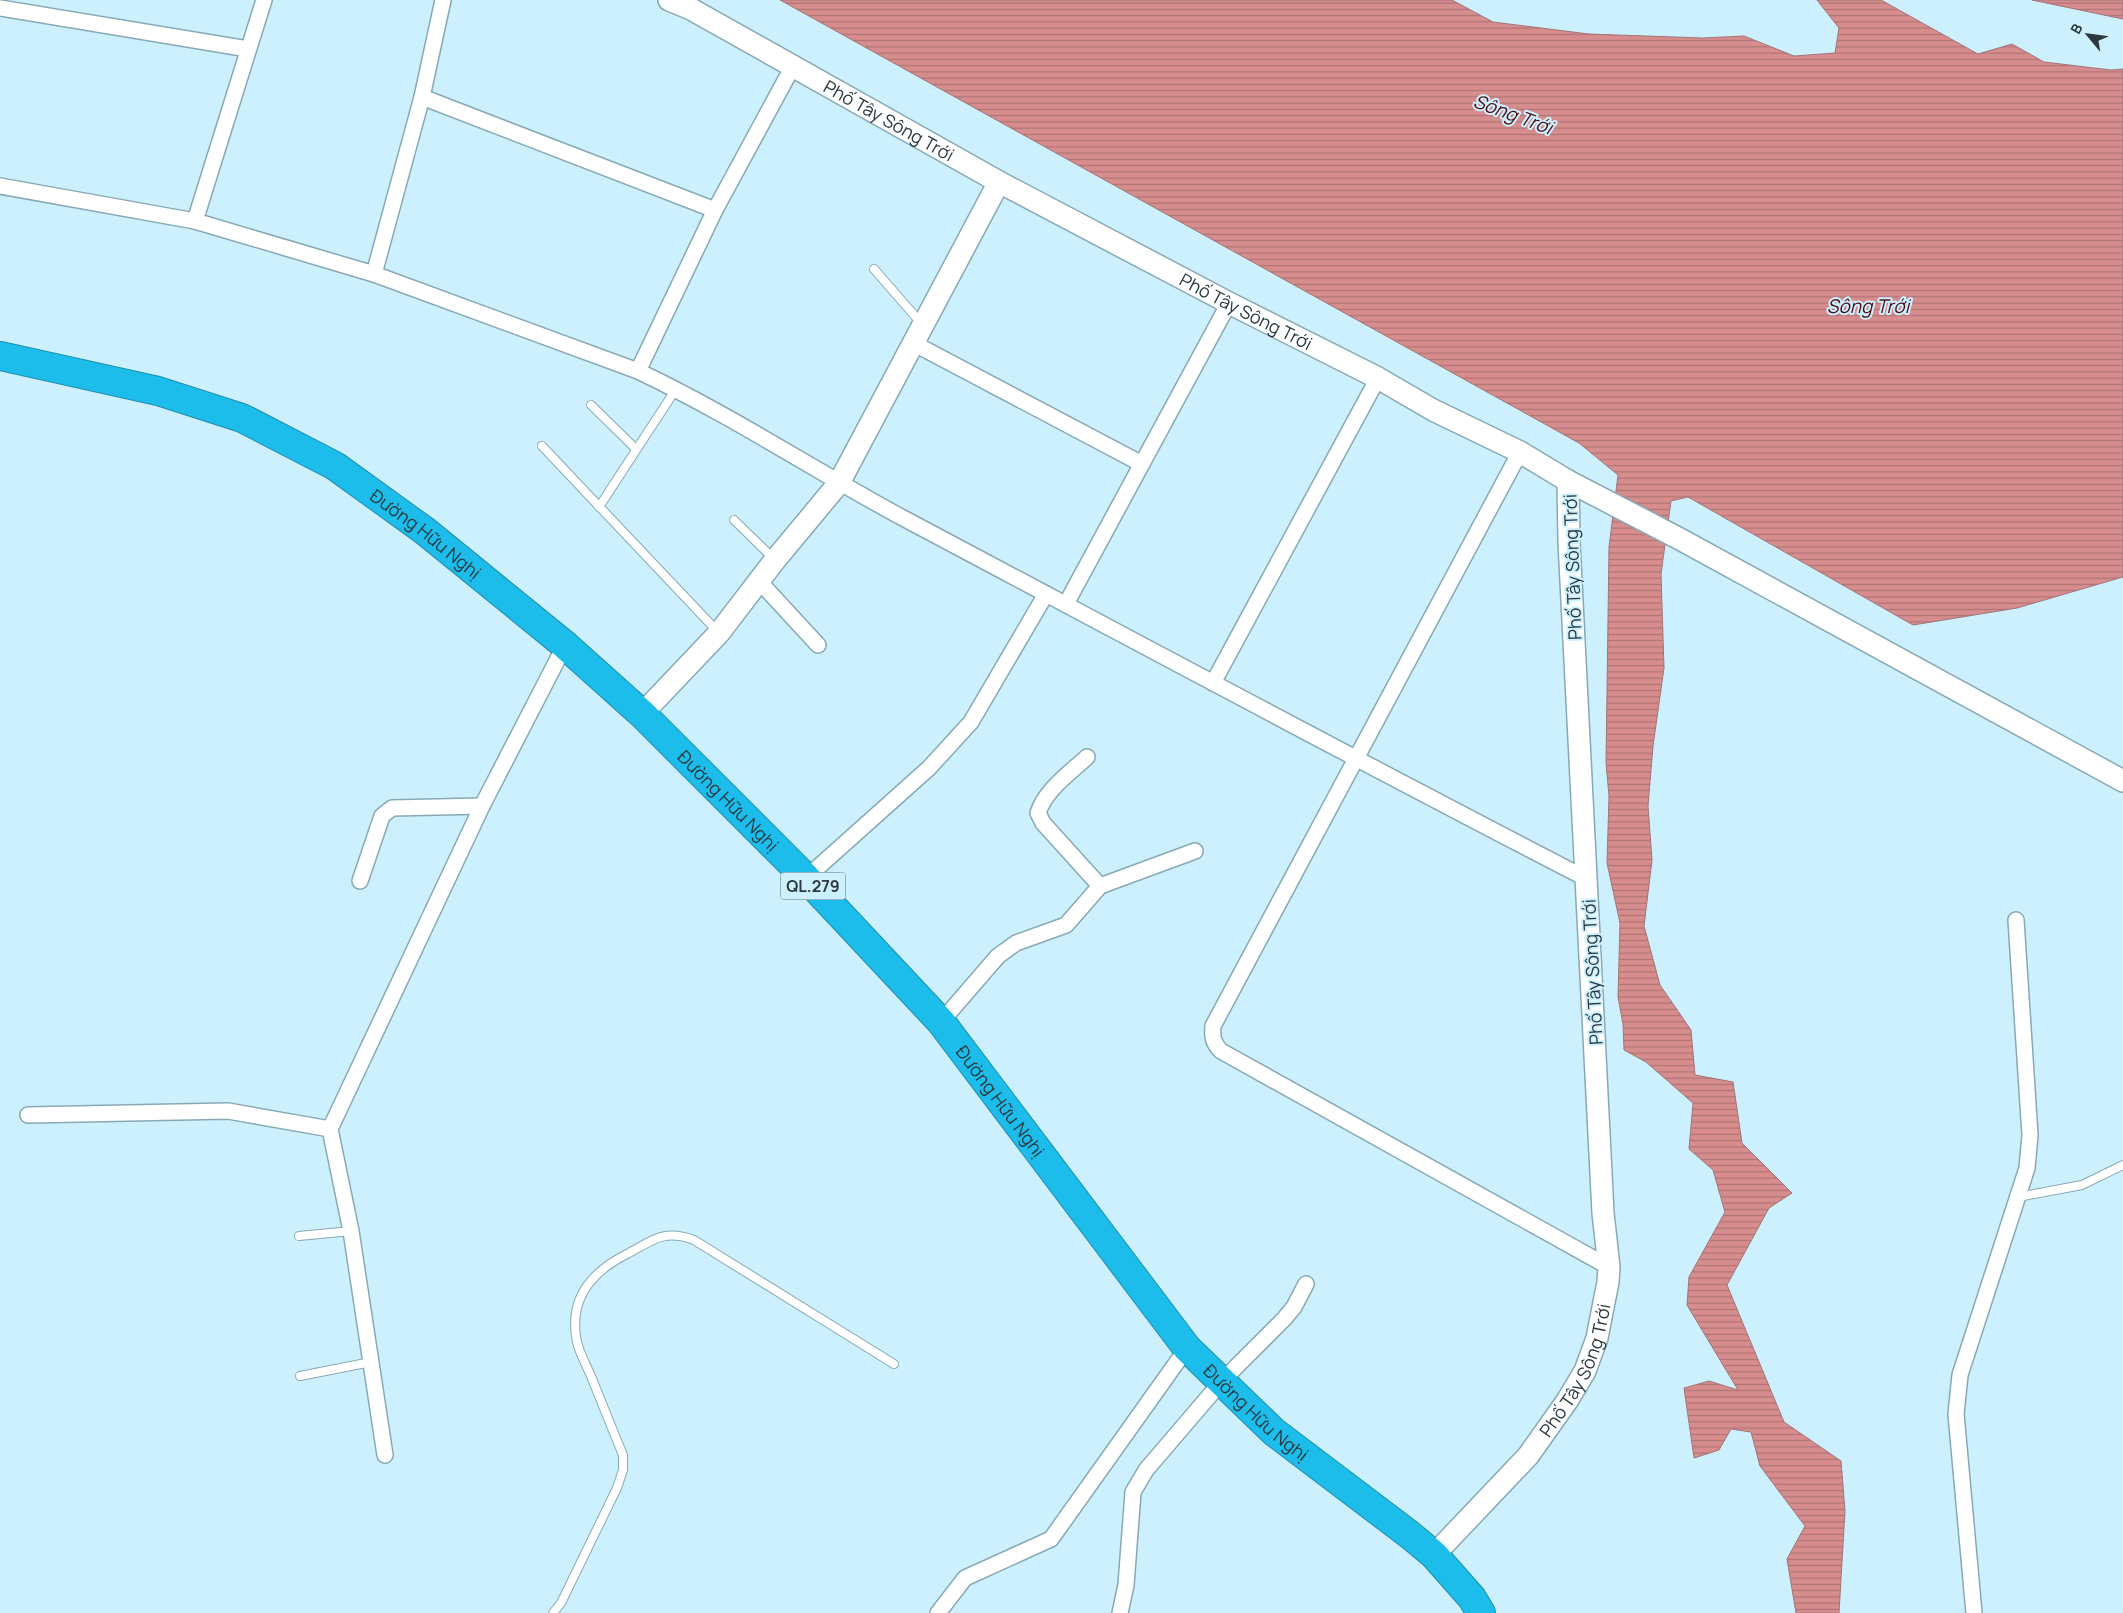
<svg xmlns="http://www.w3.org/2000/svg" width="2123" height="1613" viewBox="0 0 2123 1613" font-family="Manrope,sans-serif">
	<defs>
		<pattern id="water-rules" width="6" height="5" patternUnits="userSpaceOnUse" patternTransform="scale(1.25)"><rect width="6" height="5" fill="#d78d8e"/><path d="M0 2.5h6" fill="none" stroke="#af7475"/></pattern>
	</defs>
	<rect width="100%" height="100%" fill="#ccf0fe"/>
	<g fill="url(#water-rules)" stroke="#a37476">
		<polygon points="780,0 1452,0 1493,22 1589,34 1703,38 1744,36 1794,56 1835,53 1839,28 1817,0 1881,0 1978,54 2012,44 2044,62 2111,70 2123,69 2123,577 2017,608 1913,625 1688,497 1671,501 1661,574 1664,668 1653,746 1648,806 1652,860 1644,926 1660,985 1691,1030 1695,1075 1733,1082 1742,1143 1792,1193 1769,1208 1727,1285 1784,1422 1841,1461 1845,1511 1839,1613 1796,1613 1787,1559 1805,1526 1760,1466 1751,1432 1731,1429 1719,1450 1694,1458 1684,1388 1709,1381 1738,1390 1687,1305 1689,1277 1725,1212 1713,1170 1689,1149 1693,1103 1646,1062 1624,1050 1623,1024 1618,997 1620,923 1607,863 1609,796 1606,763 1609,547 1618,475 1579,443"/>
		<polygon points="2032,0 2123,0 2123,19"/>
	</g>
	<g fill="none" stroke-linecap="round" stroke-linejoin="round">
		<g stroke="#87a9b6" stroke-width="10">
			<g id="lane">
				<polyline points="874,269 921,323"/>
				<polyline points="591,405 636,449"/>
				<polyline points="542,446 718,632"/>
				<polyline points="599,507 676,389"/>
				<polyline points="734,520 774,559"/>
				<polyline points="2018,1197 2082,1185 2123,1165"/>
				<polyline points="299,1236 351,1231"/>
				<polyline points="300,1376 371,1362"/>
				<path d="M553 1613 561 1603 617 1488 623 1470V1455C613 1431 603 1406 593 1381 588 1368 580 1355 577 1342 568 1299 591 1272 627 1254 653 1240 664 1229 694 1240L894 1364"/>
			</g>
		</g>
		<g stroke="#87a9b6" stroke-width="18">
			<g id="street">
				<polyline points="0,8 248,49"/>
				<polyline points="422,97 715,210"/>
				<path d="M0 186 195 221 374 274 638 371C729 414 814 470 903 518 1131 639 1358 761 1587 879"/>
				<polyline points="195,221 264,0"/>
				<polyline points="374,274 422,97 443,0"/>
				<polyline points="913,343 1142,464"/>
				<polyline points="638,371 715,210 793,66"/>
				<path d="M1520 452 1213 1026C1212 1037 1213 1043 1221 1051L1609 1267"/>
				<polyline points="759,581 818,645"/>
				<polyline points="1066,604 1229,303"/>
				<polyline points="1213,683 1378,378"/>
				<path d="M1087 757C1070 773 1045 790 1038 813L1043 823 1100 886"/>
				<polyline points="806,878 929,768 971,722 1046,594"/>
				<polyline points="360,881 382,816 392,808 482,806"/>
				<polyline points="941,1022 998,956 1016,943 1066,925 1100,886 1195,851"/>
				<polyline points="28,1115 228,1111 330,1129"/>
				<polyline points="385,1455 351,1231 330,1129 482,806 565,645"/>
				<polyline points="938,1613 965,1578 1051,1539 1187,1348"/>
				<polyline points="1120,1613 1126,1585 1133,1492 1146,1470 1223,1380 1284,1319 1294,1307 1306,1284"/>
				<polyline points="1974,1613 1956,1414 1960,1375 2027,1168 2030,1135 2016,920"/>
			</g>
		</g>
		<g stroke="#87a9b6" stroke-width="24">
			<g id="secondary">
				<path id="s1" d="M669 0 691 9 999 182 1229 303 1378 378 1433 410 1520 452 1568 481 1678 538 2123 781"/>
				<polyline points="642,714 719,633 775,560 839,483 999,182"/>
				<path id="s2" d="M1434 1555 1528 1456 1567 1401 1585 1371 1597 1338 1608 1282 1609 1267 1603 1213 1569 542 1568 481"/>
			</g>
		</g>
		<g stroke="#218eaf" stroke-width="30">
			<g id="highway">
				<path id="s3" d="M0 356 158 391 242 418 335 466 425 531 565 645 642 714 806 878 941 1022 1187 1348 1274 1432 1410 1535 1434 1555 1472 1598 1481 1613"/>
			</g>
		</g>
		<use href="#lane" stroke="#fff" stroke-width="8"/>
		<use href="#street" stroke="#fff" stroke-width="15"/>
		<use href="#secondary" stroke="#fff" stroke-width="21"/>
		<use href="#highway" stroke="#1cbceb" stroke-width="28"/>
	</g>
	<g text-anchor="middle" dominant-baseline="central" stroke-width="4" stroke-linejoin="round" paint-order="stroke">
		<rect fill="#ccf0fe" stroke="#5b7078" stroke-width="1" x="780.5" y="872.5" width="65" height="27" rx="4"/>
		<g font-size="16" font-weight="bold" fill="#2b393f">
			<text x="813" y="886">QL.279</text>
		</g>
		<g font-size="18" fill="#2b393f" stroke="#ccf0fe">
			<text stroke="none"><textPath href="#s1" startOffset="251">Phố Tây Sông Trới</textPath></text>
			<text stroke="none"><textPath href="#s1" startOffset="656">Phố Tây Sông Trới</textPath></text>
			<text stroke="none"><textPath href="#s3" startOffset="468">Đường Hữu Nghị</textPath></text>
			<text transform="translate(1572 567) rotate(-92)">Phố Tây Sông Trới</text>
			<text stroke="none"><textPath href="#s3" startOffset="872">Đường Hữu Nghị</textPath></text>
			<text transform="translate(1592 972) rotate(-93)">Phố Tây Sông Trới</text>
			<text stroke="none"><textPath href="#s3" startOffset="1278">Đường Hữu Nghị</textPath></text>
			<text stroke="none"><textPath href="#s2" startOffset="236">Phố Tây Sông Trới</textPath></text>
			<text stroke="none"><textPath href="#s3" startOffset="1682">Đường Hữu Nghị</textPath></text>
		</g>
		<g font-size="19" font-style="italic" fill="#4f0e16" stroke="#ccf0fe">
			<text transform="translate(1513 114) rotate(20)">Sông Trới</text>
			<text x="1868" y="306">Sông Trới</text>
		</g>
	</g>
	<g transform="translate(2088 35) rotate(299)" stroke="#ccf0fe" stroke-width="4" paint-order="stroke">
	<path d="M0-4L9 19L0 12L-9 19Z" fill="#2b393f"/>
	<text y="-8" font-size="14" font-weight="bold" text-anchor="middle" fill="#2b393f">B</text>
	</g>
</svg>
